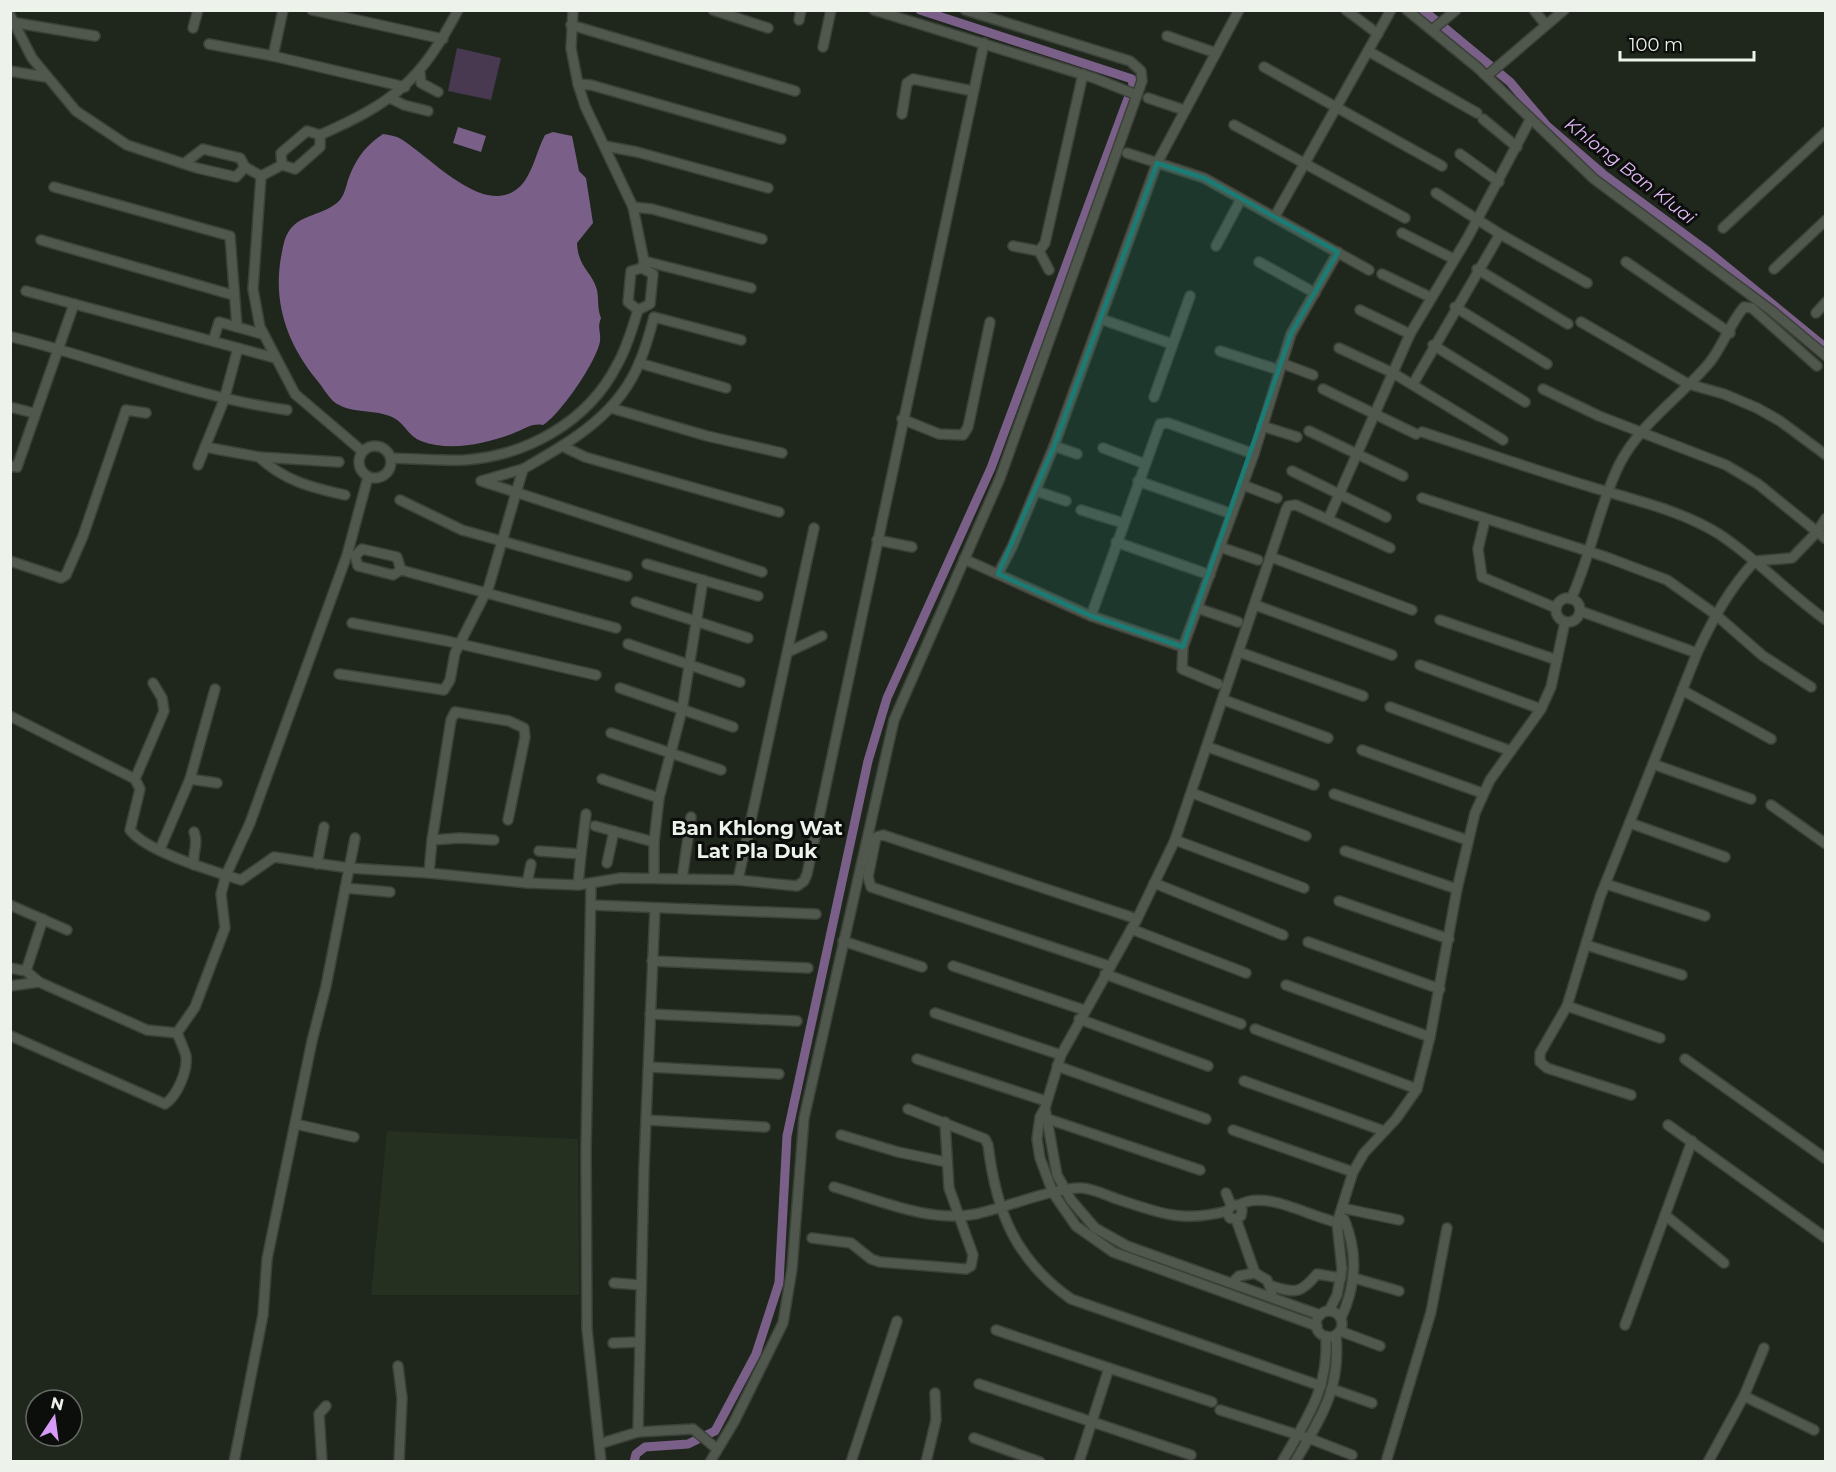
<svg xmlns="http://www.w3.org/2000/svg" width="1836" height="1472" viewBox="0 0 1836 1472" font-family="Montserrat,sans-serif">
	<rect width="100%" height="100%" fill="#1f261c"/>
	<polygon fill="#263021" points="387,1131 578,1139 579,1295 371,1295"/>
	<polygon fill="#483951" points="457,48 501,58 491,100 448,91"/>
	<g fill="#7a6088">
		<polygon points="458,127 486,136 481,152 453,143"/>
		<path d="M553 132 572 136 579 171 586 178 593 223 577 243C578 268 592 271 597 290 599 300 597 308 601 318 597 328 601 331 600 341 597 361 560 415 543 425 531 423 525 429 514 433 486 444 450 452 421 441 409 437 405 424 394 418 375 408 350 415 333 401 327 395 322 386 316 379 287 343 273 303 281 257 283 248 284 238 289 231 300 214 325 215 339 201 344 196 346 187 348 180 356 159 364 147 383 134 389 135 396 136 401 139 431 157 490 225 524 182 534 168 537 150 545 135Z"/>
	</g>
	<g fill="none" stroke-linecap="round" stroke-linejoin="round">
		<g stroke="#7a6088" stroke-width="9">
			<polyline points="1423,10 1510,82 1547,126 1603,174 1706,250 1826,348"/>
			<polyline points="634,1462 636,1454 645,1447 688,1444 715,1431 756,1354 779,1283 787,1136 868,761 887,698 991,468 1133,85 1132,79 920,10"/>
		</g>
		<g stroke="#3b4139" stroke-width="12">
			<g id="minor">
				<polyline points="312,10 443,39"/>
				<polyline points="573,10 571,48 578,84 585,106 633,207 644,261 642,268"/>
				<polyline points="713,10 768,28"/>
				<polyline points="874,10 1094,78 1137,95"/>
				<polyline points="1346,10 1378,34"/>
				<polyline points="1407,10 1478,68 1594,179 1772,311 1826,356"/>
				<polyline points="1534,10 1546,25"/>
				<polyline points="10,15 32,58 76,111 127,145 197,168 236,177 245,167"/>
				<polyline points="799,20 801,10"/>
				<polyline points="11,22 95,36"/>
				<polyline points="571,25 795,91"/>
				<polyline points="193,28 198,10"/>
				<polyline points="1432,30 1456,10"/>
				<polyline points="1167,36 1216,53"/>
				<polyline points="209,44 273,56 405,87"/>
				<polyline points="823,47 831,10"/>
				<polyline points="1368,51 1477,113"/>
				<polyline points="273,56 283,10"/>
				<polyline points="1264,67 1442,166"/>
				<polyline points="10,71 45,77"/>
				<polyline points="420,73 421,83 438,92"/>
				<polyline points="1484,74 1488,75 1564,10"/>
				<polyline points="578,84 591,85 781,139"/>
				<polyline points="390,98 404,105 428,111"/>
				<polyline points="1148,98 1184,110"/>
				<polyline points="902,114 907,83 913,79 973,91"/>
				<polyline points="1483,119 1517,147"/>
				<polyline points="1234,125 1405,218"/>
				<polyline points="605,146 637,152 768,188"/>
				<polyline points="1127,153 1204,178 1369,270"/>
				<polyline points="1460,154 1499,182"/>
				<polyline points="186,162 203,149 240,158 245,167 261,176 282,165 295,169 320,147 320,135"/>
				<path d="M282 165 281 153 307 131 320 135C394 102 420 82 458 10"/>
				<polyline points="261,176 253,289 260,327 295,394 362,451"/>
				<polyline points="54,187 230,236 237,327"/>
				<polyline points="633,207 652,209 762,239"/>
				<polyline points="1275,216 1391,10"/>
				<polyline points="1723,228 1826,132"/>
				<polyline points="1402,233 1454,259"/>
				<polyline points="1500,234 1587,283"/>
				<polyline points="41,240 233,295"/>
				<polyline points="1013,246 1039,251 1045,243 1083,74"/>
				<polyline points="1216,246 1241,199"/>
				<polyline points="1039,251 1049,270"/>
				<polyline points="644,261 751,288"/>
				<polyline points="1259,262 1315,293"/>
				<polyline points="1626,262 1730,333"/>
				<polyline points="1477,269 1568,324"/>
				<polyline points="1774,269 1826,220"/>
				<polyline points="1382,274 1430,297"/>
				<polyline points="26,291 275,358"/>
				<polyline points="1455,307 1547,364"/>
				<polyline points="1360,310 1410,334"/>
				<polyline points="1816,313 1826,302"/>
				<polyline points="1101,319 1172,344"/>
				<polyline points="1581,322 1688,384 1724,394 1757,408 1780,421 1826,455"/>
				<path d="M12 337C104 359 192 397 287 410"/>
				<polyline points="213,341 219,322 262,334"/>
				<polyline points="1433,345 1525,402"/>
				<polyline points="238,348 224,400 205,447 259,457 339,462"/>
				<polyline points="1339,348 1393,373 1503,440"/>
				<polyline points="1220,351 1279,370"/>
				<polyline points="639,363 726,388"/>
				<polyline points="1281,363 1313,375"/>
				<polyline points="1413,384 1500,234 1436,193"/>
				<polyline points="1323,389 1416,434"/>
				<polyline points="1543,389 1599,416 1726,465 1758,484 1826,539"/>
				<polyline points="1154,397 1190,296"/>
				<polyline points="10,407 34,413"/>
				<polyline points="611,408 707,436 782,453"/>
				<polyline points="902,419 939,434 963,435 968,427 990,322"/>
				<polyline points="1262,426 1297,437"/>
				<polyline points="1309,431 1403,476"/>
				<path d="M1422 432C1478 450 1534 470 1591 487 1634 500 1680 510 1719 534 1757 559 1788 593 1826 620"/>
				<circle cx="375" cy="462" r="16"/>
				<polyline points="562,446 585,457 779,512"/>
				<polyline points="1054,446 1077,454"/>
				<polyline points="1103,448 1145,464"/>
				<path d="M259 457C284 481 313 488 345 495"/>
				<path d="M391 458C415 459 440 461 464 460 526 456 588 422 617 365 627 348 632 329 638 310L650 304 653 274 642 268 631 271 628 302 638 310"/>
				<polyline points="198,465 205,447"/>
				<polyline points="10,466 17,467 74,304"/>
				<polyline points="523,469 481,481 762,572"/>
				<polyline points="1292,471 1386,517"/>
				<polyline points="1138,481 1232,514"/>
				<polyline points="1243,485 1277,498"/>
				<polyline points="1036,491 1066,501"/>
				<polyline points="1422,498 1606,557 1667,580 1715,614 1763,656 1811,687"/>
				<polyline points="400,500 462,530 627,576"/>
				<polyline points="1081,510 1123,523"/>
				<polyline points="1330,515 1410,334 1468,237 1530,120"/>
				<polyline points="1485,520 1478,549 1482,577 1556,608"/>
				<polyline points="877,540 912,547"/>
				<polyline points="1116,542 1210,575"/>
				<polyline points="1220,547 1258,560"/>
				<polyline points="355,556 358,566 393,575 401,570 616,628"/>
				<polyline points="355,556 362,549 397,557 401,570"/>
				<polyline points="1271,557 1412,610"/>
				<polyline points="964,559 1091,616 1183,647"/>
				<polyline points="10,561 61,578 66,575 83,536 126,410 146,413"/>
				<polyline points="647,564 758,596"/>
				<polyline points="998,574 1012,547 1054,446 1157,163 1239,10"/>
				<circle cx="1568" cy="610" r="12"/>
				<path d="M1571 599C1591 556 1598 508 1619 465 1640 423 1681 397 1710 362 1723 345 1731 322 1744 307L1752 308 1817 366"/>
				<polyline points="636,602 748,638"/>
				<polyline points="1255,605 1392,655"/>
				<polyline points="1197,608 1238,622"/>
				<polyline points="1580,611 1697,653"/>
				<polyline points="1091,616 1160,424 1168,423 1254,454"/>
				<polyline points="1440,620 1557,660"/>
				<polyline points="352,623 447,641 596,675"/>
				<polyline points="628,644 740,682"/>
				<polyline points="788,652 822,636"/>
				<polyline points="1239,652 1363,696"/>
				<polyline points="1420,665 1541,709"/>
				<path d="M339 674 444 690 450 680 455 653 489 586 523 469C570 442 619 415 640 361 646 347 650 332 654 317L741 340"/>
				<polyline points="1218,684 1182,669 1183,647 1254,454 1291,334 1338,252"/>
				<polyline points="620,688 733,727"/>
				<polyline points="1682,690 1771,739"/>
				<polyline points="1224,700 1328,738"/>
				<polyline points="1390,707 1511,751"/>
				<path d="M10 716 135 779 140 789 130 830C147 852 213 871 241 880L274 857 349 868 429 873 527 883 578 885 621 878 738 880 797 886 804 881 807 874 984 43"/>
				<polyline points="611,733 721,770"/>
				<polyline points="1208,747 1314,785"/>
				<polyline points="1362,750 1482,793"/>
				<polyline points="1653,764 1751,799"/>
				<polyline points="135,779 164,711 162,698 153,683"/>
				<polyline points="190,779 217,783"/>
				<polyline points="602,779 659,798"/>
				<polyline points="1192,793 1306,836"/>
				<polyline points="1334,794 1467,840"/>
				<polyline points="1771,805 1826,844"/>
				<polyline points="1630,823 1725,857"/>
				<polyline points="595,826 654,842"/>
				<polyline points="432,840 451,720 455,712 509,721 524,728 525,737 508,820"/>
				<polyline points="1175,840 1304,888"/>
				<polyline points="160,849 190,779 215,689"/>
				<polyline points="539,851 581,854 578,885"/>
				<polyline points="1345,851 1457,889"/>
				<polyline points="581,854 586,814"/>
				<polyline points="607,863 614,831"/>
				<polyline points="317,864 324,827"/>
				<path d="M194 865C192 853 199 844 194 832"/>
				<polyline points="429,873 432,840 460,838 494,840"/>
				<polyline points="654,878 654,842 659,798 682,710 703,580"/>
				<polyline points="682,879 691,817"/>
				<polyline points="738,880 814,528"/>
				<polyline points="527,883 531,864"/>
				<polyline points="1154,883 1283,935"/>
				<polyline points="591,884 586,1151 587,1329 601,1462"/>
				<polyline points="1606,884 1705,916"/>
				<polyline points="345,888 390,892"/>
				<polyline points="1339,901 1449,939"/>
				<polyline points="10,905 67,930"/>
				<polyline points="591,905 816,914"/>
				<polyline points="655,908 644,1167 638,1432 693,1429 717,1449"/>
				<polyline points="1131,929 1246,973"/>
				<polyline points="843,941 922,967"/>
				<polyline points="1308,942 1440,989"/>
				<polyline points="1586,945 1682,975"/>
				<polyline points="652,961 808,968"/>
				<polyline points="953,966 1084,1010"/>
				<polyline points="1109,966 871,887 868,877 876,837 883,835 1137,919"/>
				<polyline points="10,968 26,971 39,982 147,1030 177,1033 195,1007 225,928 221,894 226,875 250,823 347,555 368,477"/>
				<polyline points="26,971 43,919"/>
				<polyline points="1105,974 1241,1024"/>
				<polyline points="1286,985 1430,1037"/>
				<polyline points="10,986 39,982"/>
				<polyline points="1567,1006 1660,1038"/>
				<polyline points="935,1013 1061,1055"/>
				<polyline points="650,1014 797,1021"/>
				<polyline points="1079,1019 1208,1066"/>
				<polyline points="1255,1029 1417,1089"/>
				<path d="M11 1036 165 1104C177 1096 188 1071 186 1056 184 1049 180 1040 177 1033"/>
				<polyline points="917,1059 1046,1101"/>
				<polyline points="1685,1059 1826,1159"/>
				<polyline points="1057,1066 1206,1119"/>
				<polyline points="649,1067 779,1074"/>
				<polyline points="1244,1081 1384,1131"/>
				<path d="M1631 1095 1547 1068 1540 1062V1053L1567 1006 1600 897 1697 653C1713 619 1729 589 1755 561L1792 558 1817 532 1826 518"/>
				<polyline points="1045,1108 1057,1175 1071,1200 1095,1228 1127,1246 1320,1315"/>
				<path d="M908 1109 985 1139 988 1145C996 1210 1014 1259 1071 1299L1321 1386"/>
				<polyline points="1045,1118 1200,1170"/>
				<polyline points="647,1120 765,1127"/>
				<polyline points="295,1124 354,1137"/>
				<polyline points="1668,1125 1826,1238"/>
				<polyline points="1233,1130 1353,1172"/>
				<polyline points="841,1135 898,1152 946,1162"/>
				<path d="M834 1187C879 1200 929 1223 976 1214 1005 1208 1055 1187 1082 1188 1094 1189 1106 1195 1117 1199 1159 1213 1182 1223 1227 1211"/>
				<polyline points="1226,1193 1231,1205"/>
				<path d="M1239 1205C1267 1188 1315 1221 1346 1224"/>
				<polyline points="1342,1208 1399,1220"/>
				<polyline points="1665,1215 1724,1263"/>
				<polyline points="1236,1219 1241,1216 1242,1210 1239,1205 1231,1205 1227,1213 1230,1218 1236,1219 1255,1273"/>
				<polyline points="812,1238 851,1243 871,1259 880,1262 966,1269 971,1266 973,1255 949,1188 945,1122"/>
				<polyline points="1354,1278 1399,1291"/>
				<polyline points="614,1283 641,1285"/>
				<polyline points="1232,1283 1239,1276 1255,1273 1267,1280 1272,1292"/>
				<path d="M1272 1286C1296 1294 1301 1293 1317 1274L1341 1278"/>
				<polyline points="1329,1311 1337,1295 1342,1269 1337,1223 1353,1172 1364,1153 1396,1119 1417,1089 1430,1037 1457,889 1475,813 1490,780 1541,709 1551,687 1565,622"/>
				<circle cx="1329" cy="1324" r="13"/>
				<path d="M1341 1318C1356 1286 1358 1252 1344 1219"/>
				<polyline points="1625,1325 1692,1141"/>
				<polyline points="1317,1326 1113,1252 1076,1226 1053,1193 1040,1158 1037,1139 1040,1117 1045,1108 1061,1055 1137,919 1175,840 1286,510 1288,506 1296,505 1390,548"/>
				<polyline points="996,1330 1109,1368"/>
				<polyline points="1340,1331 1380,1346"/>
				<polyline points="613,1343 640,1342"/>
				<polyline points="398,1366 402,1398 399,1462"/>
				<polyline points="979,1384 1191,1455"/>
				<polyline points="1332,1389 1372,1403"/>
				<polyline points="1744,1396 1814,1430"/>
				<polyline points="1220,1410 1311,1439 1352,1455"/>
				<polyline points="974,1438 1040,1462"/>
				<polyline points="599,1444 638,1432"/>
				<polyline points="234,1462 263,1315 267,1259 312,1041 326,986 355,838"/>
				<polyline points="322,1462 319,1414 326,1406"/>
				<polyline points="710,1462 734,1422 783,1323 792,1269 804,1118 894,720 1000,478 1142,81 1141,71 1130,61 965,10"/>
				<polyline points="851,1462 897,1321"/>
				<polyline points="926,1462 936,1420 935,1393"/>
				<polyline points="1079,1462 1109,1368 1212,1402"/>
				<path d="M1282 1462C1307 1418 1329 1389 1326 1336"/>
				<path d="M1295 1462C1321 1417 1341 1389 1336 1335"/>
				<polyline points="1386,1462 1431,1312 1447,1228"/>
				<polyline points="1708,1462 1744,1396 1764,1348"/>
			</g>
		</g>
		<use href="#minor" stroke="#50574c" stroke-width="9"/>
	</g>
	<path fill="#1a7c74" fill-opacity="0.2" stroke="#1a7c74" stroke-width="4.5" stroke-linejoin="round" d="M1157 163 1204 178 1338 252 1291 334 1183 647 1091 616 998 574 1054 446Z"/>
	<g text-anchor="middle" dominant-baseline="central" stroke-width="6" stroke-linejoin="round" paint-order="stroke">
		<g font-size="18" font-style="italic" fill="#e3b9f9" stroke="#0b0e0a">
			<text transform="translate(1630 171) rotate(38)">Khlong Ban Kluai</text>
		</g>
		<g font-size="20" font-weight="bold" fill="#edf2eb" stroke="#0b0e0a">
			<text x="757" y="828">Ban Khlong Wat<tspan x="757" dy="23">Lat Pla Duk</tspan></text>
		</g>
	</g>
	<rect width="1836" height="1472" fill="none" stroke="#edf2eb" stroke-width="24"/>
	<g transform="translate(54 1418) rotate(13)"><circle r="28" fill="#0b0e0a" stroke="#656964" stroke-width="1.5"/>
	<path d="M0-4.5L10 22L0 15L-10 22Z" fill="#d89af8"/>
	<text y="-9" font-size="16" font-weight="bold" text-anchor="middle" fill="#edf2eb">N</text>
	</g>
	<path d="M1620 51v9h134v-9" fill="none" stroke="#edf2eb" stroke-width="3"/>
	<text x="1629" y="51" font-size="18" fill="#edf2eb" stroke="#0b0e0a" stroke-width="4.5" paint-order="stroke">100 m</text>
</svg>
